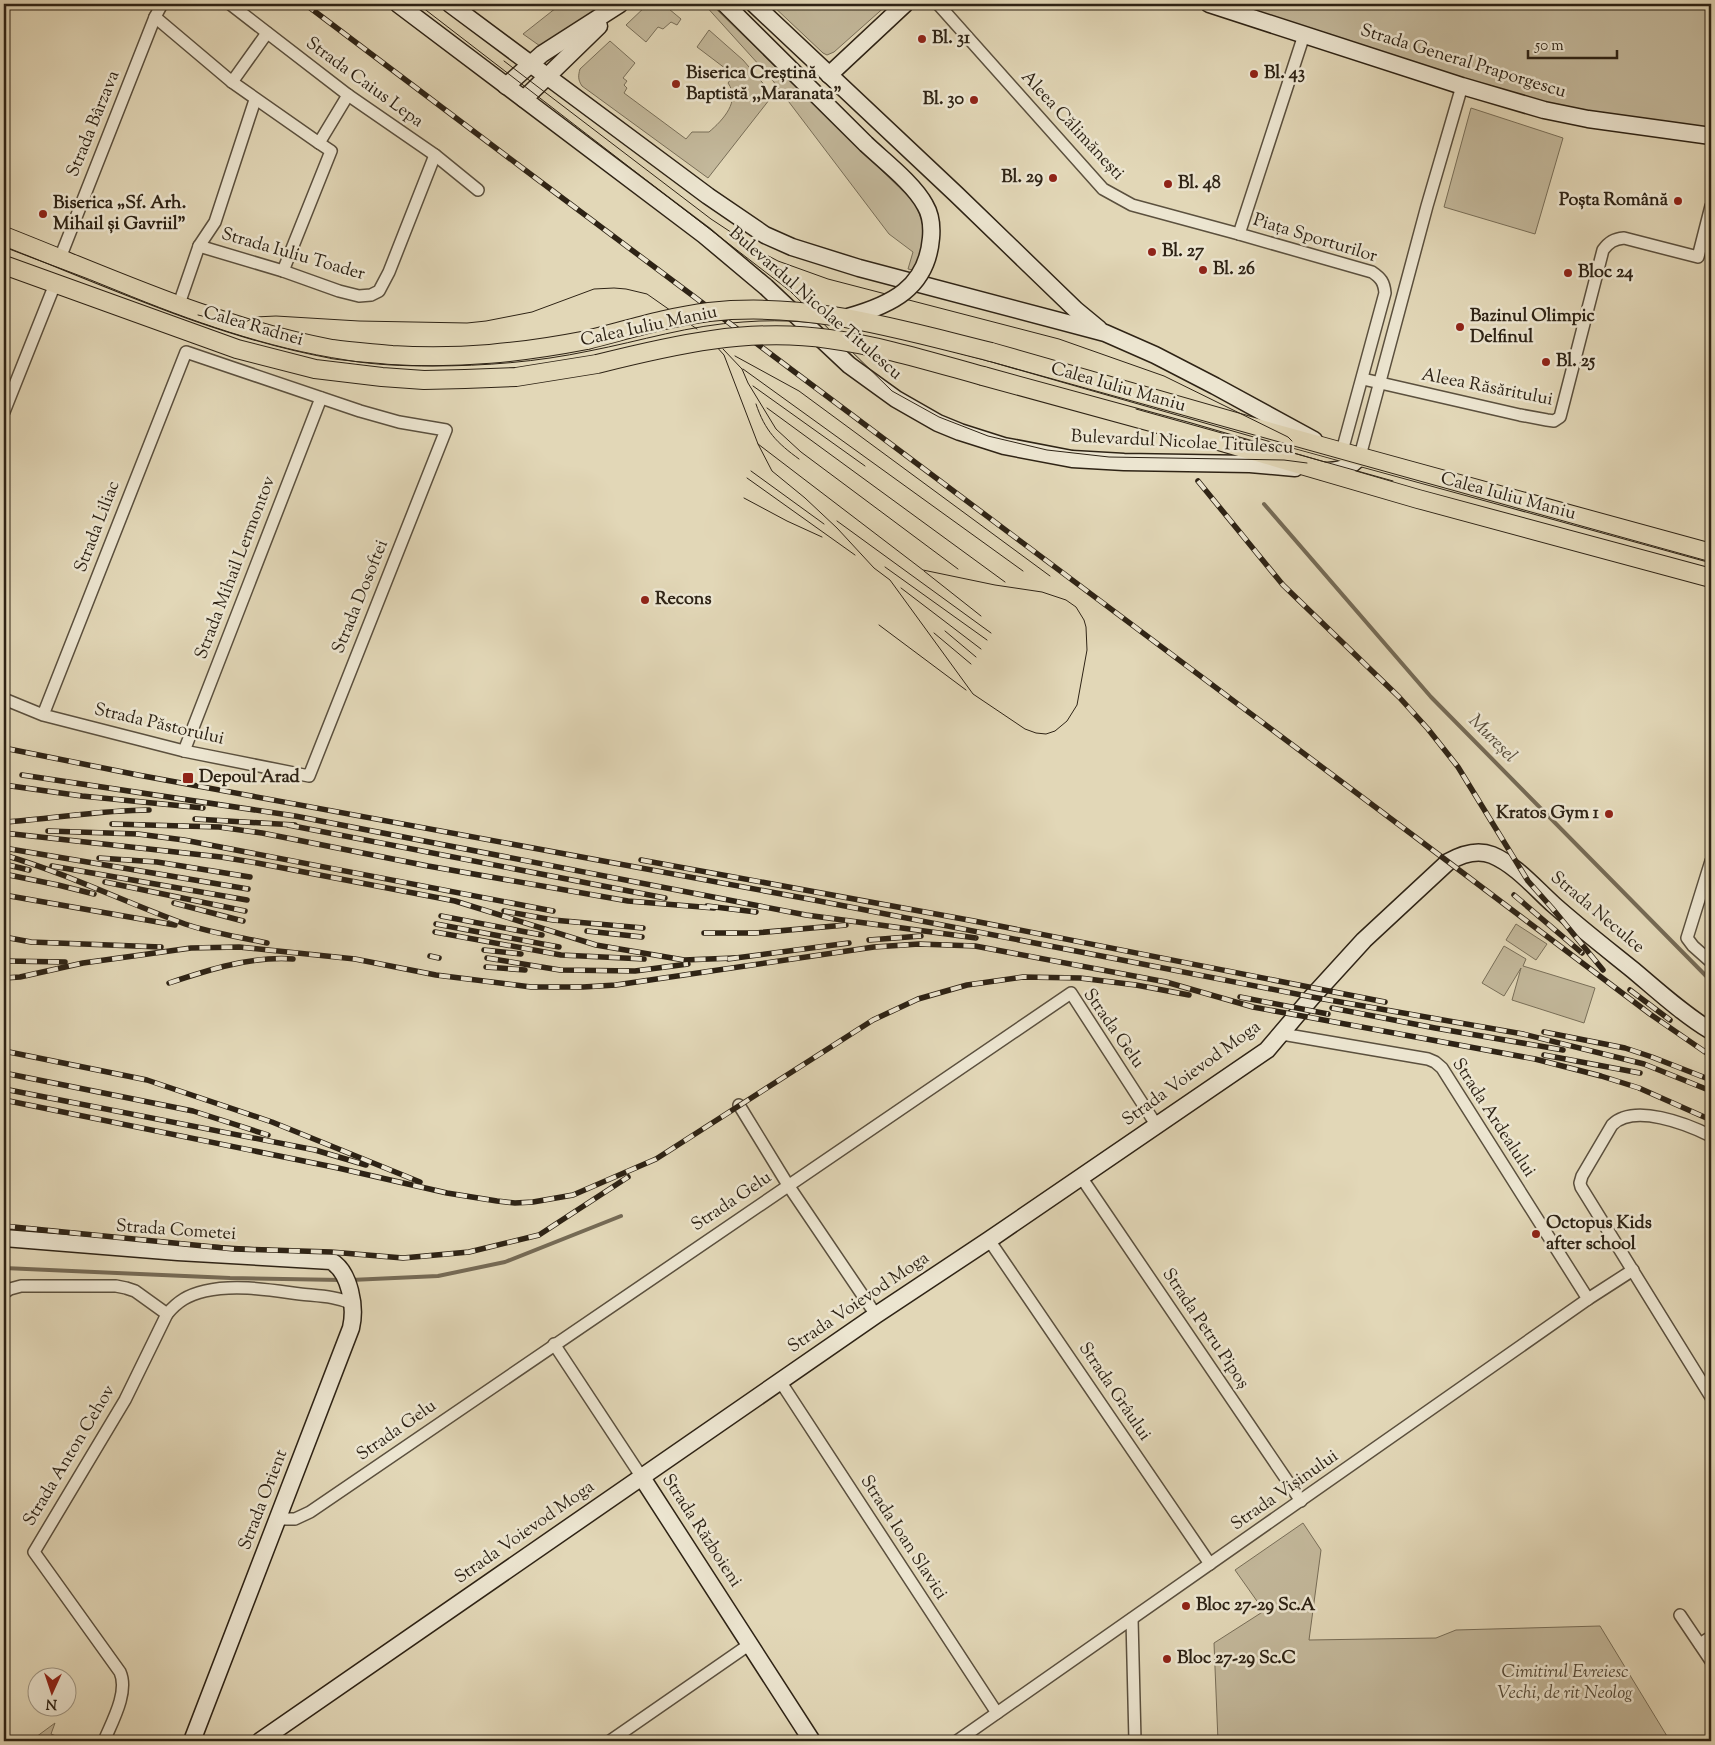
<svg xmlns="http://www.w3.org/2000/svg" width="1715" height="1745" viewBox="0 0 1715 1745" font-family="'Sorts Mill Goudy',serif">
	<rect width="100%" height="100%" fill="#e2d7b7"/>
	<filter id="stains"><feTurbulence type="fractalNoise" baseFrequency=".004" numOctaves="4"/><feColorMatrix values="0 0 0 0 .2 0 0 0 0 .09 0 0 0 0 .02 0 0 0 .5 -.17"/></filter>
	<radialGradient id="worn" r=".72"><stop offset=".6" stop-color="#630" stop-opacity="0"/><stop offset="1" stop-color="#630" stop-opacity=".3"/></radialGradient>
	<g fill="#c3b89b" stroke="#786e58">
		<polygon points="561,4 602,4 582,20 540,46 523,34"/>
		<polygon points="648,4 663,4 681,19 677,25 671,22 663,29 658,27 646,42 626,25"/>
		<path d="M704 4H711L912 200C928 223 926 246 913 270L908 269 913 252 889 234 770 77Z"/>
		<polygon points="771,4 888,4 834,52 827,55 823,53"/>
		<polygon points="1226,4 1711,4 1711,133 1554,107"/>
		<path d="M709 30 743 60 773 95 708 178 582 86C578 80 578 76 580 69L610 41 635 63 623 78 627 81 624 85 627 88 624 93 686 139 692 132H709C723 120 741 101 728 83L734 75 697 47Z"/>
		<polygon points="1471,108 1563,138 1535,234 1444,207"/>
		<polygon points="1516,924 1547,944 1536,960 1506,940"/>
		<polygon points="1504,946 1526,959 1523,966 1595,988 1584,1023 1512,1000 1521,968 1504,996 1482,983"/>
		<polygon points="1303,1523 1321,1550 1309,1640 1436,1638 1456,1630 1600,1626 1670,1741 1218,1741 1214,1643 1264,1611 1235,1570"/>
		<polygon points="55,1723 51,1734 61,1738 57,1741 39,1741 36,1737"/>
	</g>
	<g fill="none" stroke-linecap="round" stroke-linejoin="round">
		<g stroke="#756a55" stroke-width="4">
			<polyline points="1264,504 1431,697 1711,981"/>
			<polyline points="4,1268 230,1278 342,1280"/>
			<polyline points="351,1280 438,1276 505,1262 621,1216"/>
		</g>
		<g stroke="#5b503e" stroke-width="14">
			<g id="street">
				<polyline points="230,4 348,95 435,155 478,190"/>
				<polyline points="938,4 1103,189 1132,205 1239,234"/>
				<polyline points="155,17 232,82 319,143 348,95"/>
				<path d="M1304 35 1239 234 1372 272C1381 278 1384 282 1385 293L1342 451"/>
				<polyline points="232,82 267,33"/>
				<polyline points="199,246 283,271 339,291 359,296 371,295 379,291 389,272 435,155"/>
				<polyline points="60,258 155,17 162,4"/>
				<polyline points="283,271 331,151 319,143"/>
				<polyline points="179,304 199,246 215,222 255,100"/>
				<path d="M1363 379 1520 415 1547 420 1554 421 1560 417 1603 250C1609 242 1614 239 1624 238L1698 257 1711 206"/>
				<polyline points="4,412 55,284"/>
				<polyline points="1360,456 1427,206 1462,86"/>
				<polyline points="4,699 43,715 184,751 309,776 446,430 399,422 360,411 186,352 43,715"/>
				<polyline points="184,751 321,398"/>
				<polyline points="1711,861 1687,938 1693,946 1711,962"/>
				<polyline points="1282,1034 1428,1059 1435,1062 1442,1068 1588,1299"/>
				<polyline points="739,1105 788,1185 876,1315"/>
				<path d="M1711 1136C1687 1124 1634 1103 1612 1125L1582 1176 1580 1183 1581 1187 1711 1397"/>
				<polyline points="1081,1177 1301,1501"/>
				<polyline points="989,1240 1210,1564"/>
				<path d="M4 1293 10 1289 21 1286H116L126 1288 135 1291 167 1314C178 1301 188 1295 205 1291 236 1284 270 1290 300 1294 318 1296 336 1296 353 1304"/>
				<polyline points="554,1344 641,1476"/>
				<polyline points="780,1381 997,1713"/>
				<polyline points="278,1519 295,1519 310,1512 1071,993 1157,1126"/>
				<polyline points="1680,1615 1711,1661"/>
				<polyline points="1132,1619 1135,1741"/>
				<polyline points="1700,1644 1711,1637"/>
				<path d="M104 1741C112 1722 129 1692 120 1672L34 1552 125 1400 167 1314"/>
				<polyline points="610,1741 750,1644"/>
				<polyline points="957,1741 1588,1299 1633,1270"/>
			</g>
		</g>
		<g stroke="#2e2315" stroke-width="19">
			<g id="secondary">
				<polyline points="398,4 704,235 766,287 849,365 896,399 938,423 960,432 1004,446 1072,459 1124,462 1250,464 1295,468"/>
				<polyline points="450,4 708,196 765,235 792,247 859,268 1105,333 1155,355 1215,386 1314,440"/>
				<polyline points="725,4 866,144"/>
				<polyline points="754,4 956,194 1076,310 1099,329"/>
				<polyline points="1209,4 1462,86 1544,110 1588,119 1711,136"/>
				<polyline points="829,75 905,4"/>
				<polyline points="506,86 542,54 620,4"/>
				<polyline points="524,99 599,26"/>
				<path d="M1322 471C1338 471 1350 469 1360 456"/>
				<path d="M4 1238 178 1252 331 1261C350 1272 356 1307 351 1328L192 1741"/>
				<polyline points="641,1476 812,1741"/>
				<path d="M260 1741 876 1315 989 1240 1267 1050 1312 997 1364 940 1448 862C1462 854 1477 849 1492 855 1516 865 1535 888 1554 905 1580 928 1607 949 1633 970 1658 991 1683 1014 1711 1031"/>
			</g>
		</g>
		<g stroke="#2e2315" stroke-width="20">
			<g id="primary">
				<path d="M4 236C111 278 218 328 332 349 351 352 372 353 392 355 460 359 520 353 587 340"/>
				<polyline points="4,265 237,349 315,369 382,377 424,380 465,379 516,377 597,364"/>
				<polyline points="991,352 1288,437 1711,553"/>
				<polyline points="983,376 1188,432 1418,499 1711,578"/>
			</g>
		</g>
		<use href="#street" stroke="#ece5d0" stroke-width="11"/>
		<use href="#secondary" stroke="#ece5d0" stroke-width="16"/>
		<use href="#primary" stroke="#e2d7b7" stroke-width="18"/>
		<g stroke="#2e2315" stroke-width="1">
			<polyline points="418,4 790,291 892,391 939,417 988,436 1047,450 1109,457 1284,460 1307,463"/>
			<polyline points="504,61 711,219 761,252 778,261 828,279 1059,339 1164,376 1288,437 1292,441"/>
			<path d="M4 247C42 262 80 275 118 291 191 321 267 348 346 360 374 365 404 366 432 366 485 366 537 362 589 351 641 341 690 325 743 322 829 315 906 339 988 361L1711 562"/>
			<polyline points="198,315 240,325 255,317 276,316 359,321 467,323 486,321 532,312 594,289 614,288 626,289 647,294 697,329"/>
			<polyline points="706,335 724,355 758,444 772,471 805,498 837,528 874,568 890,580 973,694 1025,729 1036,733 1046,734 1055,731 1067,721 1077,705 1087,650 1086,627 1084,620 1076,607 1066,600 1042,592 995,585 923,570 758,444"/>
			<polyline points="723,349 742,369 748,383 776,429 801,452 958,569"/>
			<polyline points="735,356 799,391 1050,576"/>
			<polyline points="743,369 1023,571"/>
			<polyline points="753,386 865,466"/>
			<path d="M756 404C765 431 777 443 799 459"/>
			<polyline points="767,408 1005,582"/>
			<polyline points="1136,409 1393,481"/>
			<polyline points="751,471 824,524"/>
			<polyline points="747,478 855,555"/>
			<polyline points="744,498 787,521 822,537"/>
			<polyline points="837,521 991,633"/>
			<polyline points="885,567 987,640"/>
			<polyline points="924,571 981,616"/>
			<polyline points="901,588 981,649"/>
			<polyline points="879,625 966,690"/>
			<polyline points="945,631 976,657"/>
			<polyline points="934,633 971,664"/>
		</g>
		<g stroke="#2e2315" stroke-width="5.5">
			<g id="rail">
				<polyline points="305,4 525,170 1418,839 1650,1014 1711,1056"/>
				<polyline points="1198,481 1283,585 1399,697 1428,729 1458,767 1528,881 1552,908 1603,970"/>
				<polyline points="4,748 138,775 814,900 1312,997 1523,1034 1644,1064 1711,1091"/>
				<polyline points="22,775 295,816 806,915 976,938"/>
				<polyline points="4,785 82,796 203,808"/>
				<polyline points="195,819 295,825"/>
				<path d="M4 822C52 819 101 810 149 810"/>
				<polyline points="112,824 219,827 262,833 428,866 628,901 714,908"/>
				<polyline points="288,825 665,898"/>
				<polyline points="48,831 138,834 184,840 553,911"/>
				<polyline points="4,833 221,857 257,863 455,901 596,945 684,960 734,958"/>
				<polyline points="4,848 248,889"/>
				<path d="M4 855C66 873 124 902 185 924 211 933 240 937 267 943"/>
				<polyline points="99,858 157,862 250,877"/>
				<polyline points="641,860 974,921 1385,1002"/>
				<polyline points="4,864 29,870"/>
				<polyline points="52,866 247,900"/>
				<polyline points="4,874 58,885 94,894"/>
				<polyline points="105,882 245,911"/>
				<polyline points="4,895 175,925"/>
				<polyline points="1514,895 1582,953"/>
				<polyline points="174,903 243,921"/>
				<polyline points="707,906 756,912"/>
				<polyline points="504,911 553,920 643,928"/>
				<polyline points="441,916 542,935"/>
				<polyline points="436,924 559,947"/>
				<polyline points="587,931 642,937"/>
				<polyline points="435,932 561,955 644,959"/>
				<polyline points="704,933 755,933 846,925"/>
				<polyline points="4,937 31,942 161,947"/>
				<polyline points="869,940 921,936"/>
				<polyline points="484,950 521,954"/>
				<polyline points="430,956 439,958"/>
				<polyline points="487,958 560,970 635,971 688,964"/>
				<polyline points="728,959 849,943"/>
				<polyline points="4,961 65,962"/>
				<polyline points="486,967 525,970"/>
				<polyline points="4,978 20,977 83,963 191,948 239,947 355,959 436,975 531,987 583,987 616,985 874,947 919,944 975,946 1166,982 1253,1007 1535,1059 1601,1076 1639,1088 1711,1120"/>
				<path d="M169 983C208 970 251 956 293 959"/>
				<polyline points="1630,990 1670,1020"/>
				<polyline points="1240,997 1328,1014"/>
				<polyline points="1332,1008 1435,1028 1563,1050"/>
				<polyline points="1544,1032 1625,1048 1652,1057 1711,1080"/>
				<polyline points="4,1051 147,1080 272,1122 420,1182"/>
				<polyline points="1544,1055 1640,1073"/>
				<polyline points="4,1073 193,1111 268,1135"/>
				<polyline points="4,1089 315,1150 366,1165"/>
				<polyline points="4,1100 338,1168 447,1193 497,1201 515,1203 533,1202 573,1195 656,1159 873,1020 918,999 967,985 1023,977 1080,978 1136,985 1189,995"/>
				<polyline points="4,1226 234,1249 331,1252 403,1258 469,1252 539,1235 628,1177"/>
			</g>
		</g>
		<use href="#rail" stroke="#ece5d0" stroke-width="4" stroke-dasharray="11" stroke-linecap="butt"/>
		<g stroke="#2e2315" stroke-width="19" stroke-linecap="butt">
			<path id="secondary-bridge" d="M848 317C891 305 927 288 931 238 932 227 931 215 925 205 914 184 884 161 866 144"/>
		</g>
		<g stroke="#2e2315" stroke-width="20" stroke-linecap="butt">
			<g id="primary-bridge">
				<path d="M587 340C627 330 668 317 709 312 807 301 898 329 991 352"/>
				<path d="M597 364C673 345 750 327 829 339 881 346 932 362 983 376"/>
			</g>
		</g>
		<use href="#secondary-bridge" stroke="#ece5d0" stroke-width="16"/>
		<use href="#primary-bridge" stroke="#e2d7b7" stroke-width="18"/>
	</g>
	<g fill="#8f2418" stroke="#ece5d0" stroke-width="2">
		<circle cx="922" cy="39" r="5"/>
		<circle cx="1254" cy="74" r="5"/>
		<circle cx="676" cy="84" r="5"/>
		<circle cx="974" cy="100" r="5"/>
		<circle cx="1053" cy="178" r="5"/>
		<circle cx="1168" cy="184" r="5"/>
		<circle cx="1678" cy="201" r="5"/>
		<circle cx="43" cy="214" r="5"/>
		<circle cx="1152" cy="252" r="5"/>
		<circle cx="1203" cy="270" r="5"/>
		<circle cx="1568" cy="273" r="5"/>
		<circle cx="1460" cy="327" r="5"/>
		<circle cx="1546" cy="362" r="5"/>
		<circle cx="645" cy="600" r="5"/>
		<rect x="182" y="772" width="12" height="12" rx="2.5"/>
		<circle cx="1609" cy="814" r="5"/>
		<circle cx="1536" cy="1234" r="5"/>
		<circle cx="1186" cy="1606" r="5"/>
		<circle cx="1167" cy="1659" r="5"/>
	</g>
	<g text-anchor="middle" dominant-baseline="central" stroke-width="5" stroke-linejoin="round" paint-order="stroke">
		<g font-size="18" font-weight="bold" fill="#2e2315" stroke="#ece5d0" text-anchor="start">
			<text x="932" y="39">Bl. 31</text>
			<text x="686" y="74">Biserica Creștină<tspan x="686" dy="21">Baptistă ,,Maranata"</tspan></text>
			<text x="1264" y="74">Bl. 43</text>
			<text x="964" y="100" text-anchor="end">Bl. 30</text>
			<text x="1043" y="178" text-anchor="end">Bl. 29</text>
			<text x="1178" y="184">Bl. 48</text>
			<text x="1668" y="201" text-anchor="end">Poșta Română</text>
			<text x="53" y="204">Biserica „Sf. Arh.<tspan x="53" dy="21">Mihail și Gavriil”</tspan></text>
			<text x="1162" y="252">Bl. 27</text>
			<text x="1213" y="270">Bl. 26</text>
			<text x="1578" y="273">Bloc 24</text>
			<text x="1470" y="317">Bazinul Olimpic<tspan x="1470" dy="21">Delfinul</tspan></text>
			<text x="1556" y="362">Bl. 25</text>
			<text x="655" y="600">Recons</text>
			<text x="199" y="778">Depoul Arad</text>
			<text x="1599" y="814" text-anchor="end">Kratos Gym 1</text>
			<text x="1546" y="1224">Octopus Kids<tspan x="1546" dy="21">after school</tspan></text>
			<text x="1196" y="1606">Bloc 27-29 Sc.A</text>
			<text x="1177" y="1659">Bloc 27-29 Sc.C</text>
		</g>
		<g font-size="18" fill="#2e2315" stroke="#ece5d0">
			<text transform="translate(1463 62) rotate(17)">Strada General Praporgescu</text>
			<text transform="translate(364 83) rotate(36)">Strada Caius Lepa</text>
			<text transform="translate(94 124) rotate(-68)">Strada Bârzava</text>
			<text transform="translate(1072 126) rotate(47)">Aleea Călimănești</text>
			<text transform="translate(1315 239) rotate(17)">Piața Sporturilor</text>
			<text transform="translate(293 255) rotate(16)">Strada Iuliu Toader</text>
			<text transform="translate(815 304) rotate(41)">Bulevardul Nicolae Titulescu</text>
			<text transform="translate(253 327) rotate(16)">Calea Radnei</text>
			<text transform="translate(649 327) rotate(-12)">Calea Iuliu Maniu</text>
			<text transform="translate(1118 388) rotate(16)">Calea Iuliu Maniu</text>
			<text transform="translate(1487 388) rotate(11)">Aleea Răsăritului</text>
			<text transform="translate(1182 443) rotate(3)">Bulevardul Nicolae Titulescu</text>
			<text transform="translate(1508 497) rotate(15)">Calea Iuliu Maniu</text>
			<text transform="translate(98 527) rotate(-69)">Strada Liliac</text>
			<text transform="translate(236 568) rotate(-69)">Strada Mihail Lermontov</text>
			<text transform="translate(361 597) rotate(-68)">Strada Dosoftei</text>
			<text transform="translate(159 725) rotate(13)">Strada Păstorului</text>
			<text transform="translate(1597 913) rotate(40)">Strada Neculce</text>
			<text transform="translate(1113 1029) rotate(55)">Strada Gelu</text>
			<text transform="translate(1192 1074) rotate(-36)">Strada Voievod Moga</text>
			<text transform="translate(1493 1118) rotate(57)">Strada Ardealului</text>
			<text transform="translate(732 1202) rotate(-34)">Strada Gelu</text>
			<text transform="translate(176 1231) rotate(4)">Strada Cometei</text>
			<text transform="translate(859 1303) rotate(-34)">Strada Voievod Moga</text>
			<text transform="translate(1205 1329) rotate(56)">Strada Petru Pipoș</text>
			<text transform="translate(1114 1392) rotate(56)">Strada Grâului</text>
			<text transform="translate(397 1431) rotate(-35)">Strada Gelu</text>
			<text transform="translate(70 1456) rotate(-59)">Strada Anton Cehov</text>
			<text transform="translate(1285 1491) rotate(-35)">Strada Vișinului</text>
			<text transform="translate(264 1500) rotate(-69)">Strada Orient</text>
			<text transform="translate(701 1531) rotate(57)">Strada Războieni</text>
			<text transform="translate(525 1533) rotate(-35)">Strada Voievod Moga</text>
			<text transform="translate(903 1538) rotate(57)">Strada Ioan Slavici</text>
		</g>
		<g font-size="18" font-style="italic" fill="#534836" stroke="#ece5d0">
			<text x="1565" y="1673">Cimitirul Evreiesc<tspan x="1565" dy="21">Vechi, de rit Neolog</tspan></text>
		</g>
		<g font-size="19" font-style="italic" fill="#584d3a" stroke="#ece5d0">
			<text transform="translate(1492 739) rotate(45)">Mureșel</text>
		</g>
	</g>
	<rect width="1715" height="1745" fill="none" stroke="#e2d7b7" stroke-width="20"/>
	<rect x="5" y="5" width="1705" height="1735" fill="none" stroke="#2e2315" stroke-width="2.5"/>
	<rect x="10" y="10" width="1695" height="1725" fill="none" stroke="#2e2315"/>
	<g transform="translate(52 1692) rotate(183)"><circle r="24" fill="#ece5d0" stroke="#a09785"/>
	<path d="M0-4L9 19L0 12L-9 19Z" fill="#8f2418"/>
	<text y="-8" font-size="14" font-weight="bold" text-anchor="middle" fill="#2e2315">N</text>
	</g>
	<path d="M1528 50v8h89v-8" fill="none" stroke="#2e2315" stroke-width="2.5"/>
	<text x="1535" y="50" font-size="15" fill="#2e2315" stroke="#ece5d0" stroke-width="4" paint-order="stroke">50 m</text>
	<rect width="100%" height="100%" filter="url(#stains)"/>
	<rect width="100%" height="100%" fill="url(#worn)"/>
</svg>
